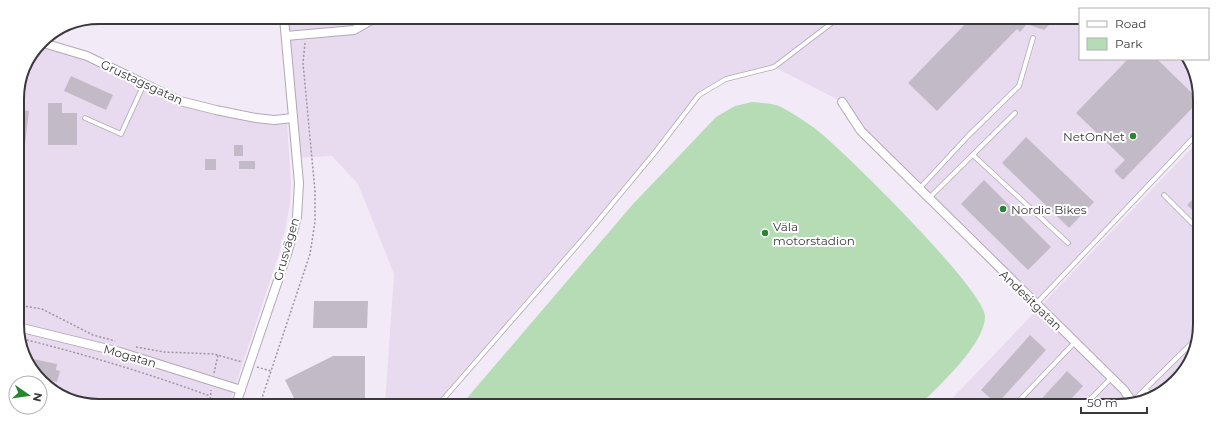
<svg xmlns="http://www.w3.org/2000/svg" width="1217" height="423" viewBox="0 0 1217 423" font-family="Montserrat,sans-serif">
	<rect width="100%" height="100%" fill="#f3eaf7"/>
	<g fill="#e9dbef">
		<polygon points="284,18 1080,20 1080,59 1187,59 1198,83 1198,133 1035,304 861,131 842,102 774,67 726,79 699,95 656,151 439,404 385,404 394,274 358,184 332,156 297,158"/>
		<polygon points="38,45 87,59 174,103 216,114 287,122 291,184 290,203 286,226 279,254 229,404 78,403 38,378 19,340 17,94 23,67"/>
		<polygon points="1198,141 1197,345 1168,389 1123,406 946,405"/>
	</g>
	<path fill="#b6dcb6" d="M752 102C760 103 768 103 776 105 782 106 811 125 817 130 845 152 983 288 985 316 986 343 939 386 920 405L462 404 633 204 679 156 716 117 735 106Z"/>
	<g fill="#c3bac7">
		<polygon points="970,19 1054,20 1044,30 1027,24 1020,32 1017,29 937,111 908,83"/>
		<polygon points="1128,59 1157,59 1198,99 1198,102 1123,180 1114,171 1125,160 1076,113"/>
		<polygon points="71,76 113,95 106,110 64,91"/>
		<polygon points="48,103 62,103 62,113 77,113 77,145 48,145"/>
		<polygon points="17,109 29,111 25,144 17,143"/>
		<polygon points="1026,137 1094,202 1069,228 1002,163"/>
		<rect x="234" y="145" width="9" height="11"/>
		<rect x="205" y="159" width="11" height="11"/>
		<rect x="239" y="161" width="16" height="8"/>
		<polygon points="984,180 1051,247 1028,270 961,204"/>
		<polygon points="1198,194 1198,215 1187,205"/>
		<polygon points="314,301 368,301 367,328 313,328"/>
		<polygon points="1030,335 1046,350 997,404 981,390"/>
		<polygon points="333,356 365,356 365,404 297,404 285,380"/>
		<polygon points="28,358 57,364 56,370 60,371 57,382 38,378"/>
		<polygon points="1067,371 1083,386 1072,398 1065,406 1035,406"/>
	</g>
	<g fill="none" stroke-linecap="round" stroke-linejoin="round">
		<g stroke="#b1a9b5" stroke-width="5.5">
			<g id="lane">
				<polyline points="85,118 121,134 144,84"/>
				<polyline points="973,155 1068,243"/>
				<polyline points="919,189 968,136 1019,86 1033,38"/>
				<polyline points="1164,195 1198,229"/>
				<polyline points="929,198 1015,113"/>
				<polyline points="1036,304 1198,133"/>
				<polyline points="1146,390 1152,395"/>
				<polyline points="1132,402 1197,338"/>
				<polyline points="439,404 588,233 656,151 699,95 726,79 774,67 837,19"/>
				<polyline points="1014,406 1075,342"/>
				<polyline points="1084,406 1111,378"/>
			</g>
		</g>
		<g stroke="#b1a9b5" stroke-width="10">
			<g id="street">
				<polyline points="286,36 354,30 375,18"/>
				<polyline points="40,42 87,56 180,101 216,110 256,118 274,120 293,118"/>
				<polyline points="842,102 861,131 1124,390 1132,402"/>
				<polyline points="18,327 120,352 241,390"/>
				<polyline points="236,404 288,251 297,217 299,183 284,18"/>
			</g>
		</g>
		<g stroke="#9c969f" stroke-width="1.5" stroke-dasharray="2 2" stroke-linecap="butt">
			<polyline points="302,18 303,25"/>
			<polyline points="303,23 344,20 350,18"/>
			<polyline points="18,305 42,309 93,335 115,341"/>
			<path d="M19 338C84 354 147 373 210 396"/>
			<polyline points="136,347 164,352 214,354 242,362"/>
			<polyline points="257,367 271,371 310,254 315,222 315,191 303,63 305,43"/>
			<polyline points="214,373 218,355"/>
			<polyline points="210,403 211,390"/>
			<polyline points="260,404 271,371"/>
		</g>
		<use href="#lane" stroke="#fff" stroke-width="4"/>
		<use href="#street" stroke="#fff" stroke-width="8"/>
	</g>
	<g fill="#2b8434" stroke="#fff" stroke-width="1.5">
		<circle cx="1133" cy="136" r="4"/>
		<circle cx="1003" cy="209" r="4"/>
		<circle cx="765" cy="233" r="4"/>
	</g>
	<g text-anchor="middle" dominant-baseline="central" stroke-width="4" stroke-linejoin="round" paint-order="stroke">
		<g font-size="12" fill="#3b383d" stroke="#fff">
			<text transform="translate(142 82) rotate(25)">Grustagsgatan</text>
			<text transform="translate(286 249) rotate(-74)">Grusvägen</text>
			<text transform="translate(1031 300) rotate(44)">Andesitgatan</text>
			<text transform="translate(130 356) rotate(16)">Mogatan</text>
		</g>
		<g font-size="12" fill="#3b383d" stroke="#fff" text-anchor="start">
			<text x="1125" y="136" text-anchor="end">NetOnNet</text>
			<text x="1011" y="209">Nordic Bikes</text>
			<text x="773" y="226">Väla<tspan x="773" dy="14">motorstadion</tspan></text>
		</g>
	</g>
	<path d="M0 0H1217V423H0ZM99 24H1118A75 75 0 0 1 1193 99V324A75 75 0 0 1 1118 399H99A75 75 0 0 1 24 324V99A75 75 0 0 1 99 24Z" fill="#fff" fill-rule="evenodd"/>
	<path fill="none" stroke="#3b383d" stroke-width="2" d="M99 24H1118A75 75 0 0 1 1193 99V324A75 75 0 0 1 1118 399H99A75 75 0 0 1 24 324V99A75 75 0 0 1 99 24Z"/>
	<rect x="1079" y="8" width="130" height="52" fill="#ffffff" stroke="#b1afb1"/>
	<rect x="1087" y="21" width="20" height="6" fill="#ffffff" stroke="#b1afb1"/>
	<text x="1115" y="28" font-size="12" fill="#3b383d">Road</text>
	<rect x="1087" y="38" width="20" height="12" fill="#b6dcb6" stroke="#b1afb1"/>
	<text x="1115" y="48" font-size="12" fill="#3b383d">Park</text>
	<g transform="translate(28 395) rotate(103)"><circle r="19" fill="#ffffff" stroke="#b1afb1"/>
	<path d="M0-3L7 15L0 10L-7 15Z" fill="#2b8434"/>
	<text y="-6" font-size="11" font-weight="bold" text-anchor="middle" fill="#3b383d">N</text>
	</g>
	<path d="M1081 407v6h66v-6" fill="none" stroke="#3b383d" stroke-width="2"/>
	<text x="1087" y="407" font-size="12" fill="#3b383d" stroke="#ffffff" stroke-width="3" paint-order="stroke">50 m</text>
</svg>
